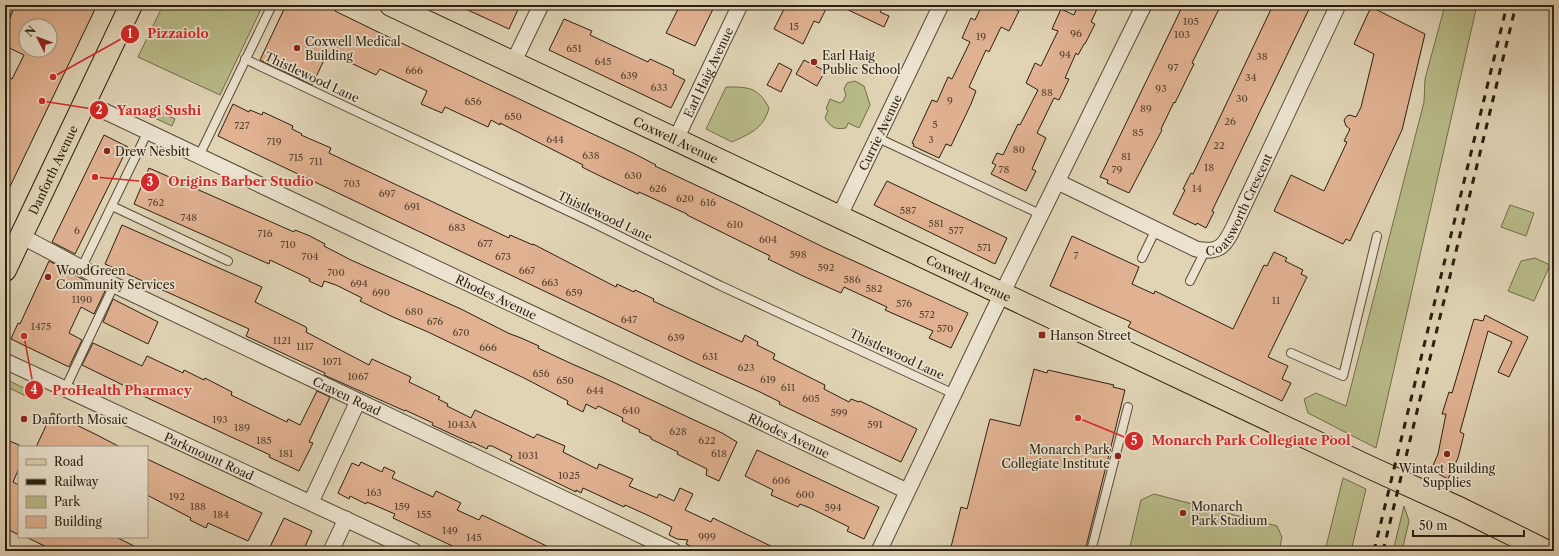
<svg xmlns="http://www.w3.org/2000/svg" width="1559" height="556" viewBox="0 0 1559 556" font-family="'Libre Caslon Text',serif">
	<rect width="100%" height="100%" fill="#e0d4b5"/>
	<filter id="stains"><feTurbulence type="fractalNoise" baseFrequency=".005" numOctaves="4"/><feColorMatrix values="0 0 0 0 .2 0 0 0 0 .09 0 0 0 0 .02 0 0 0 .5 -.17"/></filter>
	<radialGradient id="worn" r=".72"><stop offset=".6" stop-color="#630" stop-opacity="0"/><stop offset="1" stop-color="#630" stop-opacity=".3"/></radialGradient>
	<g fill="#b8bb89" stroke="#726d4c">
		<polygon points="163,5 263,5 220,95 138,57"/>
		<polygon points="1445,5 1477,5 1376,448 1308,413 1304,399 1316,393 1346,406 1424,102 1425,79"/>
		<path d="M855 81 864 86 870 105 859 128 848 123 846 128C834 130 831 127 825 118L828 110 826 109 830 99 840 103 843 101 846 95 844 89 847 83Z"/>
		<path d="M726 87C749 87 758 87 769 108 763 129 751 133 732 142L706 129Z"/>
		<polygon points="154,109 175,119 172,126 150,116"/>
		<polygon points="1510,205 1534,213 1526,236 1501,227"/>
		<polygon points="1535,258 1550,265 1534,301 1508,291 1521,261"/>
		<polygon points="5,379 35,393 32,399 5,386"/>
		<polygon points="1343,478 1366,489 1351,551 1325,551"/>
		<polygon points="1154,494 1277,526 1282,537 1279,551 1129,551 1141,500"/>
		<polygon points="1404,506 1409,521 1402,551 1393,551"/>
	</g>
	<g fill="#e1b292" stroke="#2b1f10" fill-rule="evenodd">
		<path d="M15 5H97L5 197V75L12 79 24 55 5 46V24L10 18ZM26 26H50V50L26 51Z"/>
		<polygon points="286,5 338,5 335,11 376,31 635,154 656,165 655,166 734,203 823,247 968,313 951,348 929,338 933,331 885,310 887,307 844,287 841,293 803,276 768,259 770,256 687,215 687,214 639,192 638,194 598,175 582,167 583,165 500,123 500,125 491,120 488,127 445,107 442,113 421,104 427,91 380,69 376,75 328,52 312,85 260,60"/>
		<polygon points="457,5 520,5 509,29"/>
		<polygon points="680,5 715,5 695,46 666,33"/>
		<polygon points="786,5 828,5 819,23 814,21 803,44 774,29"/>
		<polygon points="838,5 884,5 880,12 889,16 884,27"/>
		<polygon points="982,5 1006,5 1019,11 1009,31 1001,27 989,52 986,50 969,87 976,91 971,104 951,146 946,144 939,158 913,146 914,144 912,143 932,100 937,102 948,77 952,79 970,42 962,38 971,18 975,20"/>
		<polygon points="1078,5 1099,5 1091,22 1095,24 1085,44 1084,44 1078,55 1076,53 1065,78 1069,79 1059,100 1054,98 1037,133 1046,138 1032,169 1036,171 1026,191 991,174 996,165 992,163 997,153 1003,155 1018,124 1020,125 1038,90 1026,83 1035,63 1041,66 1058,31 1052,29 1061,9 1074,15"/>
		<polygon points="1183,5 1221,5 1192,63 1194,64 1175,103 1174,102 1161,129 1162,130 1129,193 1107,183 1108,180 1100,177"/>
		<polygon points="1273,5 1311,5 1226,182 1212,211 1214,212 1206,228 1197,223 1196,225 1173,214 1185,190 1183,189 1191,173 1193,174"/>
		<polygon points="1371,7 1425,34 1402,130 1350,241 1346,239 1343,244 1274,211 1291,175 1324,191 1347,142 1344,141 1350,129 1346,126 1344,120 1347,116 1350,115 1356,117 1361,107 1374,54 1354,44"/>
		<polygon points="564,19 592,31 590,35 607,43 648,62 650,59 674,70 673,74 685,80 671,108 549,50"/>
		<polygon points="804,60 825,71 817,86 796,74"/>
		<polygon points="779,63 792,70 781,92 767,85"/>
		<polygon points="233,104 249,112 250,110 262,115 263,112 293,126 292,129 302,134 301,135 331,148 329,153 509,238 510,235 533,245 533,244 616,287 617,284 634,292 635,290 654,299 653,301 742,342 745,335 758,342 757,345 775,354 773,359 825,385 824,389 849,402 851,399 859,402 860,401 917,429 901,462 779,404 780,402 760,392 702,366 218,136"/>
		<polygon points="104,135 128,147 75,254 52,242"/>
		<polygon points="149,168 294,232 295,230 310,236 325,244 324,246 351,260 461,309 508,333 521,338 539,346 538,348 570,363 602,377 722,433 737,442 719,481 706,475 707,469 677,454 678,452 651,439 651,437 639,432 640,430 622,421 623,418 598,406 596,409 586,404 583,412 567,404 568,401 524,378 428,332 393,317 360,301 362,298 336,285 324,281 322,287 309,281 310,279 270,260 269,264 134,204"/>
		<polygon points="887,181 1007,238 995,264 874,205"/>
		<polygon points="122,225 262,287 255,302 306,327 307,329 306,332 369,365 372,359 411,377 409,382 440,397 438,399 448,404 447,406 471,418 475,410 534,438 537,434 565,446 563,452 597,469 599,464 633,479 629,486 657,498 659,494 674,501 680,488 693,494 685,510 711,522 713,518 781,551 700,551 686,544 688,540 677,539 669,535 672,527 645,514 625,505 624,507 583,488 581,493 576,490 576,492 510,460 512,456 492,446 488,446 487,449 472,442 471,443 432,425 433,423 405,410 405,411 324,375 325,373 246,336 249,329 105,264"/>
		<polygon points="1072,236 1139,267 1132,284 1154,294 1155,291 1233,329 1264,265 1267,266 1274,252 1287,258 1285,261 1303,270 1301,274 1307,277 1268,357 1288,366 1282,379 1291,383 1282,401 1128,327 1131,322 1050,286"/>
		<polygon points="49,261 105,291 94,314 81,307 69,333 82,340 69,367 11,339 18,323 20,324"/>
		<polygon points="113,299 158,322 148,344 103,322"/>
		<polygon points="1485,315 1528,337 1509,377 1498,372 1512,342 1488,331 1460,432 1464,434 1458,458 1448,479 1431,470 1438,454 1446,414 1442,414 1449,392 1452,393 1474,319 1483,321"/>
		<polygon points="93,343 142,366 147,356 183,373 184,370 204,380 205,378 232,392 231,395 262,410 287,422 288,419 300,425 317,391 330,397 309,442 313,443 299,471 269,457 270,455 141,395 131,389 82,365"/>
		<polygon points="1034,369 1047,373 1048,370 1114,385 1113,387 1125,390 1085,551 950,551 961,507 967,509 990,419 1020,426"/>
		<polygon points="52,413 97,435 120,447 36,447"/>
		<polygon points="5,439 19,445 19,468 13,482 19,485 19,535 5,528"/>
		<polygon points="757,450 879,507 864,539 847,531 849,527 810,508 800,504 798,507 771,495 773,490 745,476"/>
		<polygon points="147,459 262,513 248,541 208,523 206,528 190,520 191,518 147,495"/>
		<polygon points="361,462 382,472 384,467 395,472 392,478 433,497 436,491 461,503 457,510 479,520 482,515 557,551 463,551 393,518 395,514 367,502 366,504 350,496 349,499 338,493 352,463 359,466"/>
		<polygon points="284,518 312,531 303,551 268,551"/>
		<polygon points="26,537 116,537 144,551 55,551"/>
	</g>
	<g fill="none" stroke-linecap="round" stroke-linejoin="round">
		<g stroke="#584c39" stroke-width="10">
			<g id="service">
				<polyline points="5,16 10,5"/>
				<polyline points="245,59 591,222 721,286 954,394"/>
				<polyline points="878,138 1042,215"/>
				<polyline points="199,156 272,5"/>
				<polyline points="112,206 228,261"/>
				<polyline points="1142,258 1156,229"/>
				<polyline points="82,267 148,131"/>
				<polyline points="1190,281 1205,251"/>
				<polyline points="1291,353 1343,376 1377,236"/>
				<polyline points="65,389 114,285"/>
				<polyline points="1091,551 1128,407"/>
			</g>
		</g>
		<g stroke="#584c39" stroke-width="17">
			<g id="minor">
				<polyline points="513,63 541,5"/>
				<path id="s1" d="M85 102 907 491"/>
				<path id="s2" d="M676 139 740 5"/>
				<path id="s3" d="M1058 182 1196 249C1223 255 1227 241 1237 220L1338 5"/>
				<path id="s4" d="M839 217 941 5"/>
				<path id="s5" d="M21 236 114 285 674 551"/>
				<path id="s6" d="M5 361 414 551"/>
				<polyline points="311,502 358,401"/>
				<polyline points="331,551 346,519"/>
				<polyline points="879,551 993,312 1144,5"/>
			</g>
		</g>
		<g stroke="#2b1f10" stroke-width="24">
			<g id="primary">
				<path id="s7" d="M391 5 1369 467 1461 509 1546 551"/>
				<path id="s8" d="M5 270 131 5"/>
			</g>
		</g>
		<use href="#service" stroke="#ebe3cf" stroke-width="8"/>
		<use href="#minor" stroke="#ebe3cf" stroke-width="15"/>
		<use href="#primary" stroke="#e0d4b5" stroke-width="22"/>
		<g stroke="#2b1f10" stroke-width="3" stroke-dasharray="7 7" stroke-linecap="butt">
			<polyline points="1374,551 1507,5"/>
			<polyline points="1383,551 1516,5"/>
		</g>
	</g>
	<g fill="#8f2418" stroke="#ebe3cf" stroke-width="1.5">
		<circle cx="297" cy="48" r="4"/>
		<circle cx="814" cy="62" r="4"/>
		<circle cx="107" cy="151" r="4"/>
		<circle cx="48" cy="277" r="4"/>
		<rect x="1038" y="331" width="8" height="8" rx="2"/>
		<circle cx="24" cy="419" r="4"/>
		<circle cx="1447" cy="454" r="4"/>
		<circle cx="1118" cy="456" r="4"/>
		<circle cx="1183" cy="513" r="4"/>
	</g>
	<g text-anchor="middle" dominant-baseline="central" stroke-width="3.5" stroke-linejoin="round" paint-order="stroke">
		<g font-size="10" fill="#584430">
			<text x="1191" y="21">105</text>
			<text x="794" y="26">15</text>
			<text x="1076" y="33">96</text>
			<text x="1182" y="34">103</text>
			<text x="981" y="36">19</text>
			<text x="574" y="48">651</text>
			<text x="1065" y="54">94</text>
			<text x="1262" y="56">38</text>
			<text x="603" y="61">645</text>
			<text x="1173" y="67">97</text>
			<text x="414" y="70">666</text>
			<text x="629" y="75">639</text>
			<text x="1251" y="77">34</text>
			<text x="659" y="87">633</text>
			<text x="1161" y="88">93</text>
			<text x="1047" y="92">88</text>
			<text x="1242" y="98">30</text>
			<text x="950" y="100">9</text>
			<text x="473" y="101">656</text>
			<text x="1146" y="108">89</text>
			<text x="513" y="116">650</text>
			<text x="1230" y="121">26</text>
			<text x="935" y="124">5</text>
			<text x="242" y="125">727</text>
			<text x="1138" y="132">85</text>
			<text x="555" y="139">644</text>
			<text x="931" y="139">3</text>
			<text x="274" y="141">719</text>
			<text x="1219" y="145">22</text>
			<text x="1019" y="149">80</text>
			<text x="591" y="155">638</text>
			<text x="1126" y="156">81</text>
			<text x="296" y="157">715</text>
			<text x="316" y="161">711</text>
			<text x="1209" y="167">18</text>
			<text x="1004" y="169">78</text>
			<text x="1117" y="169">79</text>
			<text x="633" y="175">630</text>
			<text x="352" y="183">703</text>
			<text x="658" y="188">626</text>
			<text x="1197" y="188">14</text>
			<text x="387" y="193">697</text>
			<text x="685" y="198">620</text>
			<text x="156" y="202">762</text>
			<text x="708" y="202">616</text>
			<text x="412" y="206">691</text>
			<text x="908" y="210">587</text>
			<text x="189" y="217">748</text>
			<text x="936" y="223">581</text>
			<text x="735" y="224">610</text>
			<text x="457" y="227">683</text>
			<text x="77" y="230">6</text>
			<text x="956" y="230">577</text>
			<text x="265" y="233">716</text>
			<text x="768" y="239">604</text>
			<text x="485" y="243">677</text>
			<text x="288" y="244">710</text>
			<text x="984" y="247">571</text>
			<text x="798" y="254">598</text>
			<text x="1076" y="255">7</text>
			<text x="310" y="256">704</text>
			<text x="503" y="256">673</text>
			<text x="826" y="267">592</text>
			<text x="527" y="270">667</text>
			<text x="336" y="272">700</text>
			<text x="852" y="279">586</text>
			<text x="550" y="282">663</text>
			<text x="359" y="283">694</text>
			<text x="874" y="288">582</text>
			<text x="381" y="292">690</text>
			<text x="574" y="292">659</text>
			<text x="82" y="299">1190</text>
			<text x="1276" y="300">11</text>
			<text x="904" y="303">576</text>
			<text x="414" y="311">680</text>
			<text x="927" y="314">572</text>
			<text x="629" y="319">647</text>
			<text x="435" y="321">676</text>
			<text x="41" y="326">1475</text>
			<text x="945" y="328">570</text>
			<text x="461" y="332">670</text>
			<text x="676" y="337">639</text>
			<text x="282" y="340">1121</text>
			<text x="305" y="346">1117</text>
			<text x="488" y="347">666</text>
			<text x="710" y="356">631</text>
			<text x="332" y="361">1071</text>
			<text x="746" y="367">623</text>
			<text x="541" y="373">656</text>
			<text x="358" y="376">1067</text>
			<text x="768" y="379">619</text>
			<text x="565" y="380">650</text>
			<text x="788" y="387">611</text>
			<text x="595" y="390">644</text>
			<text x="811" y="398">605</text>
			<text x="631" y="410">640</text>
			<text x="839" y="412">599</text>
			<text x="220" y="419">193</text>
			<text x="462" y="424">1043A</text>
			<text x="875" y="424">591</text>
			<text x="242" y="427">189</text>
			<text x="678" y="431">628</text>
			<text x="264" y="440">185</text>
			<text x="707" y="440">622</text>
			<text x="286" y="453">181</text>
			<text x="719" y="453">618</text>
			<text x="528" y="455">1031</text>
			<text x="569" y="475">1025</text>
			<text x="781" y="480">606</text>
			<text x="374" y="492">163</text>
			<text x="805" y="494">600</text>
			<text x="177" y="496">192</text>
			<text x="198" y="506">188</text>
			<text x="402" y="506">159</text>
			<text x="833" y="507">594</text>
			<text x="221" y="514">184</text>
			<text x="424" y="514">155</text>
			<text x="450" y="530">149</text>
			<text x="707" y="536">999</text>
			<text x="474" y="537">145</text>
		</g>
		<g font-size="12" fill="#2b1f10" stroke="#ebe3cf" text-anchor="start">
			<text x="305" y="41">Coxwell Medical<tspan x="305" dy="14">Building</tspan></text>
			<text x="822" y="55">Earl Haig<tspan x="822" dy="14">Public School</tspan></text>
			<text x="115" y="151">Drew Nesbitt</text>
			<text x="56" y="270">WoodGreen<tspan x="56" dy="14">Community Services</tspan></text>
			<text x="1050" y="335">Hanson Street</text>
			<text x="32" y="419">Danforth Mosaic</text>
			<text x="1110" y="449" text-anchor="end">Monarch Park<tspan x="1110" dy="14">Collegiate Institute</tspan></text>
			<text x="1447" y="468" text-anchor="middle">Wintact Building<tspan x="1447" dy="14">Supplies</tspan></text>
			<text x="1191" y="506">Monarch<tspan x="1191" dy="14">Park Stadium</tspan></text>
		</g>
		<g font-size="12" fill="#2b1f10" stroke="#ebe3cf">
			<text stroke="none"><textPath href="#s2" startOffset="74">Earl Haig Avenue</textPath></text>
			<text transform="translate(312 77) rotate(25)">Thistlewood Lane</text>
			<text stroke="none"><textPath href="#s4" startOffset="94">Currie Avenue</textPath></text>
			<text stroke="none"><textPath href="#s7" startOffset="315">Coxwell Avenue</textPath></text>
			<text stroke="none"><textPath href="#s8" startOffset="111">Danforth Avenue</textPath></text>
			<text stroke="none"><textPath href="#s3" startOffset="223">Coatsworth Crescent</textPath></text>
			<text transform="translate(605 216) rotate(25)">Thistlewood Lane</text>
			<text stroke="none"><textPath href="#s7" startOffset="639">Coxwell Avenue</textPath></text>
			<text stroke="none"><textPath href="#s1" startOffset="455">Rhodes Avenue</textPath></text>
			<text transform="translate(897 354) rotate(25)">Thistlewood Lane</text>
			<text stroke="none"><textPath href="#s5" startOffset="363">Craven Road</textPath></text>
			<text stroke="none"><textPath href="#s1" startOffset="779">Rhodes Avenue</textPath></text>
			<text stroke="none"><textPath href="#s6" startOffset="225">Parkmount Road</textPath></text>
		</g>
	</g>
	<path fill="none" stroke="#d62828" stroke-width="1.5" d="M53 77L130 34M42 101L99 110M95 177L150 182M24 336L34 390M1078 418L1134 441"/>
	<g fill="#d62828" stroke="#ebe3cf" stroke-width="1.5">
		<circle cx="53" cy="77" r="4"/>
		<circle cx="42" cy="101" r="4"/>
		<circle cx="95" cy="177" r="4"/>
		<circle cx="24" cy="336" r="4"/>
		<circle cx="1078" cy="418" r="4"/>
		<circle cx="130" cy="34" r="10"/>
		<circle cx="99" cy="110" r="10"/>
		<circle cx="150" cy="182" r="10"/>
		<circle cx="34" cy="390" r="10"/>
		<circle cx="1134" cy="441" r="10"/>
	</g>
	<g font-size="12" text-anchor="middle" font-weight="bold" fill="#fff">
		<text x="130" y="38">1</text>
		<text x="99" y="114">2</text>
		<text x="150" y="186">3</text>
		<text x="34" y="394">4</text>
		<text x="1134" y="445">5</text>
	</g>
	<g font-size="13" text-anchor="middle" font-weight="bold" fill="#d62828" stroke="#ebe3cf" stroke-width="3.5" stroke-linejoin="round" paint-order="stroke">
		<text x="178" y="38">Pizzaiolo</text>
		<text x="159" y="115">Yanagi Sushi</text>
		<text x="241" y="186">Origins Barber Studio</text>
		<text x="122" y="395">ProHealth Pharmacy</text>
		<text x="1251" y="445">Monarch Park Collegiate Pool</text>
	</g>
	<rect width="1559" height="556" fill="none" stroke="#e0d4b5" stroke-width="20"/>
	<rect x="6" y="6" width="1547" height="544" fill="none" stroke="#2b1f10" stroke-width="2"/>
	<rect x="10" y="10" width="1539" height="536" fill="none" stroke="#2b1f10"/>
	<rect x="18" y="446" width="130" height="92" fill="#ebe3cf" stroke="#9e9583"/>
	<rect x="26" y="459" width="20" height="6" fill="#e0d4b5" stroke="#9e9583"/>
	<text x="54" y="466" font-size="12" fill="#2b1f10">Road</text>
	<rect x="26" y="479" width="20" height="6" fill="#2b1f10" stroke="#9e9583"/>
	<text x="54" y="486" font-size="12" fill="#2b1f10">Railway</text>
	<rect x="26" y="496" width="20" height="12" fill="#b8bb89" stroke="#9e9583"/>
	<text x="54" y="506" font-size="12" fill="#2b1f10">Park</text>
	<rect x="26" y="516" width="20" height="12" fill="#e1b292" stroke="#9e9583"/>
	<text x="54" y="526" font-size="12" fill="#2b1f10">Building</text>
	<g transform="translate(38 38) rotate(312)"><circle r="19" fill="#ebe3cf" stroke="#9e9583"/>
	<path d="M0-3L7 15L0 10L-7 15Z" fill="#8f2418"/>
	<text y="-6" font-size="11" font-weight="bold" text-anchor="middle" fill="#2b1f10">N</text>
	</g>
	<path d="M1413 530v6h111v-6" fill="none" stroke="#2b1f10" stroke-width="2"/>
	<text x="1419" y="530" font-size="12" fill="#2b1f10" stroke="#ebe3cf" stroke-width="3" paint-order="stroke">50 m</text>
	<rect width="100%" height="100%" filter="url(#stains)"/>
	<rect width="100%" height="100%" fill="url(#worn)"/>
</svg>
